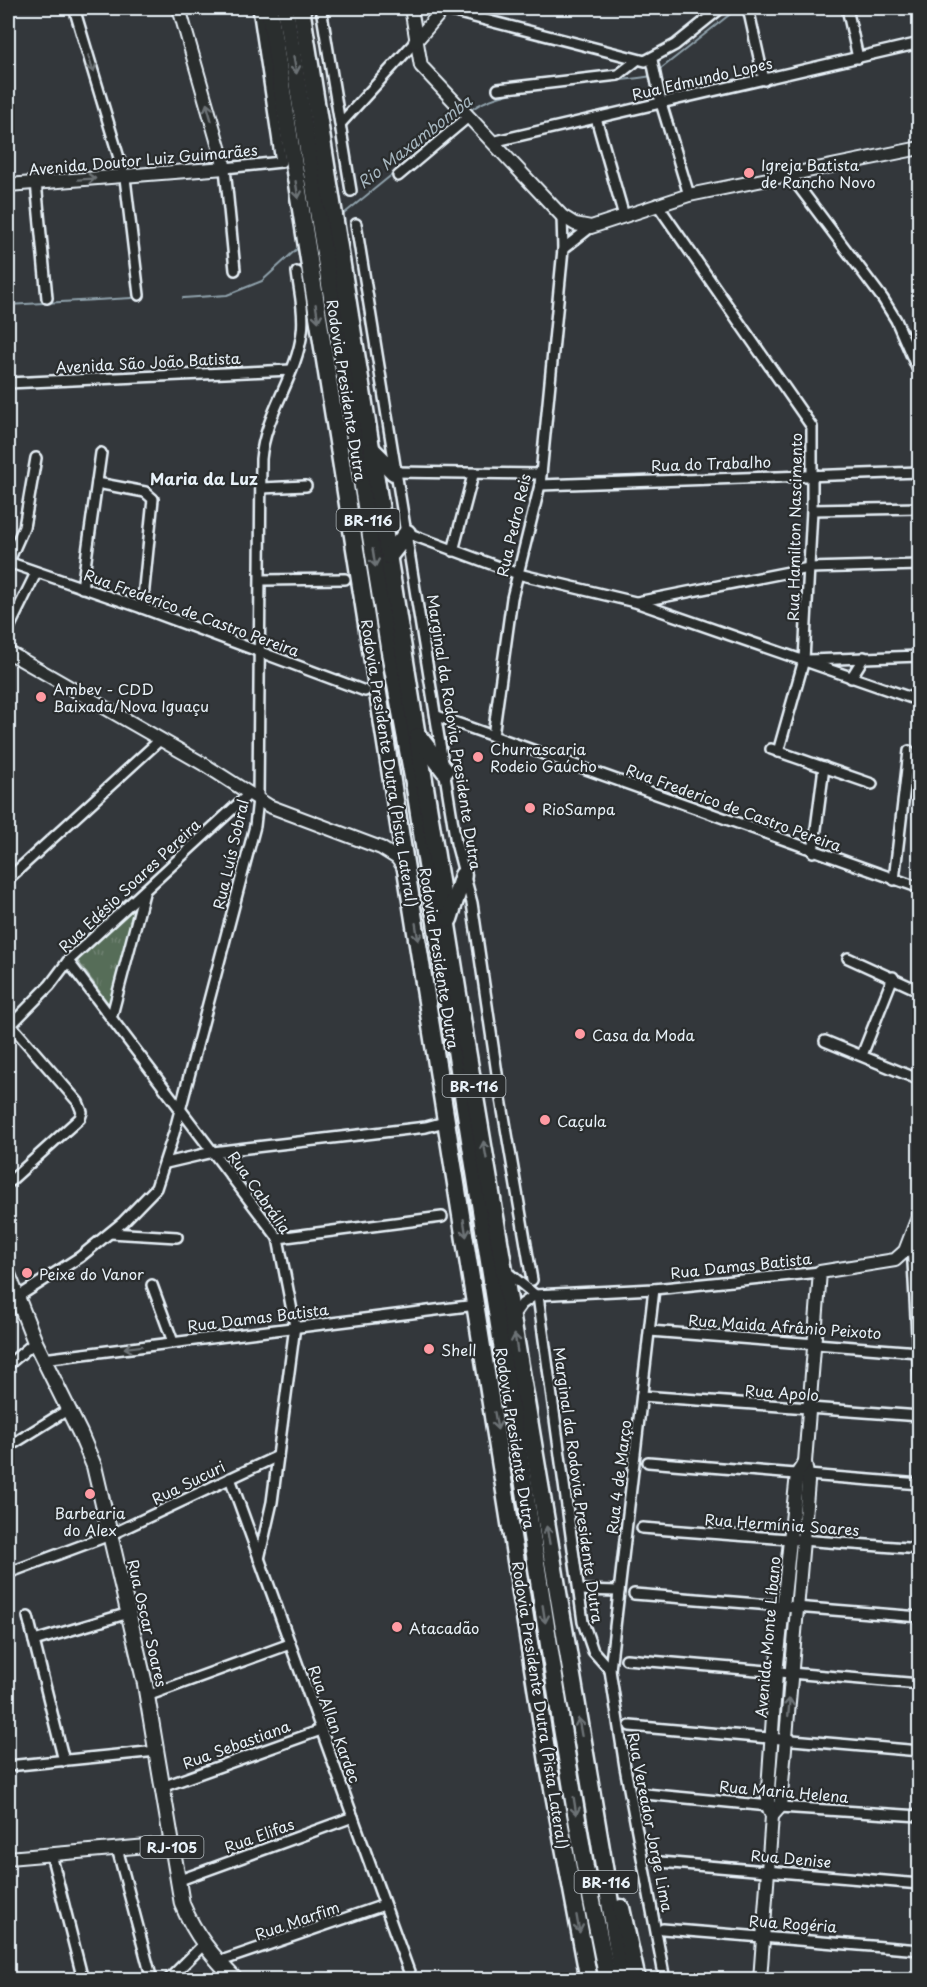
<svg xmlns="http://www.w3.org/2000/svg" width="927" height="1987" viewBox="0 0 927 1987" font-family="'Playpen Sans',sans-serif">
	<defs>
		<pattern id="park-tufts" width="24" height="20" patternUnits="userSpaceOnUse" patternTransform="scale(1.5)"><rect width="24" height="20" fill="#576d59"/><path d="M3 7l-1-3M5 7V3M7 7l1-3M15 17l-1-3M17 17v-4M19 17l1-3" fill="none" stroke="#6f8272"/></pattern>
	</defs>
	<rect width="100%" height="100%" fill="#33373b"/>
	<filter id="ink" filterUnits="userSpaceOnUse"><feTurbulence type="fractalNoise" baseFrequency=".0167" numOctaves="2"/><feDisplacementMap in="SourceGraphic" scale="12" xChannelSelector="R" yChannelSelector="G"/><feConvolveMatrix kernelMatrix="1 2 1 2 8 2 1 2 1" color-interpolation-filters="sRGB"/></filter>
	<g filter="url(#ink)">
		<polygon fill="url(#park-tufts)" stroke="#a0afa8" stroke-width="1.5" points="136,902 110,1006 77,960"/>
		<g fill="none" stroke-linecap="round" stroke-linejoin="round">
			<g stroke="#8fa1ab" stroke-width="2">
				<polyline points="658,71 738,8"/>
				<path d="M470 111C502 83 606 85 651 76"/>
				<polyline points="340,217 410,160"/>
				<polyline points="183,298 227,295 262,281 299,247"/>
				<polyline points="8,305 132,298"/>
			</g>
			<g stroke="#e8f1f8" stroke-width="14">
				<g id="street">
					<polyline points="74,8 125,178 139,295"/>
					<polyline points="321,8 351,191"/>
					<polyline points="748,8 764,80"/>
					<polyline points="847,8 858,58"/>
					<polyline points="443,9 645,61 675,45 721,8"/>
					<polyline points="652,60 661,103 689,195"/>
					<polyline points="498,89 618,75 636,61"/>
					<polyline points="596,118 624,216"/>
					<polyline points="341,123 415,42"/>
					<polyline points="492,142 920,43"/>
					<polyline points="790,175 883,299 896,320 920,375"/>
					<polyline points="398,176 467,118"/>
					<polyline points="36,182 47,298"/>
					<polyline points="657,204 812,427 812,510 804,660 778,752"/>
					<polyline points="356,224 456,843 472,903 499,1087 532,1280"/>
					<polyline points="563,249 591,227"/>
					<polyline points="235,270 225,168 281,162 258,8"/>
					<polyline points="8,383 291,370"/>
					<polyline points="394,472 541,474"/>
					<polyline points="97,483 145,492 153,499 142,608"/>
					<polyline points="540,485 920,472"/>
					<polyline points="261,488 306,486"/>
					<polyline points="812,510 920,508"/>
					<polyline points="407,533 518,574 635,602 920,701"/>
					<polyline points="453,551 473,475"/>
					<polyline points="8,562 142,608 365,691"/>
					<polyline points="8,563 24,527 36,458"/>
					<polyline points="262,580 345,579"/>
					<polyline points="82,588 101,453"/>
					<polyline points="637,602 809,568 920,565"/>
					<polyline points="8,630 36,573"/>
					<polyline points="809,660 920,656"/>
					<polyline points="851,678 864,657"/>
					<polyline points="437,716 920,888"/>
					<polyline points="493,736 512,598 540,485 563,249 562,216"/>
					<polyline points="771,749 872,784"/>
					<polyline points="813,852 824,767"/>
					<polyline points="8,879 161,739"/>
					<polyline points="894,880 909,751"/>
					<polyline points="848,958 920,991"/>
					<polyline points="68,961 278,1238 295,1326 272,1502 259,1559"/>
					<polyline points="112,1015 144,893"/>
					<polyline points="8,1028 50,985 68,961 250,793"/>
					<polyline points="825,1041 920,1080"/>
					<polyline points="862,1055 893,977"/>
					<polyline points="166,1163 213,1152 426,1127 448,1121"/>
					<polyline points="8,1183 80,1118 82,1112 78,1102 11,1025"/>
					<polyline points="110,1233 177,1237"/>
					<polyline points="278,1238 442,1217"/>
					<polyline points="912,1244 920,1391"/>
					<polyline points="507,1272 535,1295"/>
					<polyline points="152,1285 173,1342"/>
					<polyline points="654,1289 610,1670 625,1767 665,1980"/>
					<polyline points="538,1296 583,1622 593,1651 610,1670"/>
					<path d="M16 1298 80 1257 123 1222 156 1188 174 1133 255 826 258 799 261 459C265 414 297 376 302 332 305 312 299 291 297 272"/>
					<polyline points="512,1318 522,1304 535,1295 654,1289 820,1272"/>
					<polyline points="650,1331 918,1352"/>
					<polyline points="43,1359 476,1305"/>
					<polyline points="8,1365 35,1342"/>
					<polyline points="642,1396 920,1416"/>
					<polyline points="8,1447 69,1409"/>
					<polyline points="648,1462 920,1484"/>
					<polyline points="230,1478 412,1980"/>
					<polyline points="642,1528 920,1549"/>
					<polyline points="8,1573 110,1535 278,1456"/>
					<polyline points="579,1590 619,1591"/>
					<polyline points="634,1594 920,1617"/>
					<polyline points="28,1617 64,1761"/>
					<polyline points="34,1641 129,1613"/>
					<polyline points="626,1659 920,1684"/>
					<polyline points="147,1696 290,1644"/>
					<polyline points="630,1726 920,1751"/>
					<polyline points="8,1766 157,1751"/>
					<polyline points="162,1787 321,1730"/>
					<polyline points="645,1794 780,1807 920,1816"/>
					<polyline points="117,1848 152,1980"/>
					<polyline points="51,1854 83,1980"/>
					<polyline points="660,1862 920,1884"/>
					<polyline points="177,1881 353,1817"/>
					<polyline points="663,1929 920,1950"/>
					<polyline points="218,1962 384,1905"/>
					<polyline points="168,1980 203,1945"/>
				</g>
			</g>
			<g stroke="#e8f1f8" stroke-width="16">
				<g id="secondary">
					<polyline points="411,8 421,66 562,216 575,224 591,227 689,195 920,148"/>
					<polyline points="415,42 444,8"/>
					<polyline points="8,185 225,168 179,8"/>
					<polyline points="8,652 205,765 269,806 381,848 397,858 404,868"/>
					<polyline points="772,1816 780,1807 781,1795 808,1482 805,1462 820,1272 895,1260 905,1251 920,1212"/>
					<polyline points="8,1858 171,1844"/>
					<polyline points="760,1980 772,1816 768,1806 768,1789 776,1673 797,1474 805,1462"/>
				</g>
			</g>
			<g stroke="#e8f1f8" stroke-width="18">
				<path id="primary" d="M8 1274 35 1342 80 1433 94 1466 145 1684 182 1904C195 1935 212 1956 236 1980"/>
			</g>
			<g stroke="#e8f1f8" stroke-width="21">
				<g id="highway">
					<polyline points="269,8 548,1762 589,1980"/>
					<polyline points="285,8 389,647 415,788 562,1728 585,1867 608,1980"/>
					<polyline points="301,8 465,1038 623,1980"/>
					<polyline points="372,450 394,472"/>
					<polyline points="389,556 407,533"/>
					<polyline points="418,736 445,771"/>
					<polyline points="449,919 463,875"/>
					<polyline points="621,1908 637,1980"/>
				</g>
			</g>
			<use href="#street" stroke="#2a2d2e" stroke-width="9"/>
			<use href="#secondary" stroke="#2a2d2e" stroke-width="12"/>
			<use href="#primary" stroke="#2a2d2e" stroke-width="14"/>
			<use href="#highway" stroke="#2a2d2e" stroke-width="16"/>
		</g>
		<defs><path id="oneway-shaft" d="M-6 0H5M1.5-3L5.5 0L1.5 3" fill="none" stroke-width="1.6" stroke-linecap="round" stroke-linejoin="round" transform="scale(1.5)"/></defs>
		<g stroke="#6c7275">
			<use href="#oneway-shaft" transform="translate(91 64) rotate(73)"/>
			<use href="#oneway-shaft" transform="translate(295 65) rotate(80)"/>
			<use href="#oneway-shaft" transform="translate(209 112) rotate(-106)"/>
			<use href="#oneway-shaft" transform="translate(87 179) rotate(-4)"/>
			<use href="#oneway-shaft" transform="translate(297 190) rotate(81)"/>
			<use href="#oneway-shaft" transform="translate(317 313) rotate(81)"/>
			<use href="#oneway-shaft" transform="translate(374 558) rotate(81)"/>
			<use href="#oneway-shaft" transform="translate(417 932) rotate(81)"/>
			<use href="#oneway-shaft" transform="translate(485 1150) rotate(-100)"/>
			<use href="#oneway-shaft" transform="translate(465 1228) rotate(81)"/>
			<use href="#oneway-shaft" transform="translate(516 1343) rotate(-99)"/>
			<use href="#oneway-shaft" transform="translate(133 1347) rotate(173)"/>
			<use href="#oneway-shaft" transform="translate(496 1421) rotate(80)"/>
			<use href="#oneway-shaft" transform="translate(548 1535) rotate(-100)"/>
			<use href="#oneway-shaft" transform="translate(544 1614) rotate(81)"/>
			<use href="#oneway-shaft" transform="translate(789 1707) rotate(-85)"/>
			<use href="#oneway-shaft" transform="translate(580 1727) rotate(-100)"/>
			<use href="#oneway-shaft" transform="translate(575 1806) rotate(81)"/>
			<use href="#oneway-shaft" transform="translate(578 1924) rotate(80)"/>
		</g>
	</g>
	<g fill="#ff9aa2" stroke="#2a2d2e" stroke-width="2">
		<circle cx="749" cy="173" r="6"/>
		<circle cx="41" cy="697" r="6"/>
		<circle cx="478" cy="757" r="6"/>
		<circle cx="530" cy="808" r="6"/>
		<circle cx="580" cy="1034" r="6"/>
		<circle cx="545" cy="1120" r="6"/>
		<circle cx="27" cy="1273" r="6"/>
		<circle cx="429" cy="1349" r="6"/>
		<circle cx="90" cy="1494" r="6"/>
		<circle cx="397" cy="1627" r="6"/>
	</g>
	<g text-anchor="middle" dominant-baseline="central" stroke-width="4.5" stroke-linejoin="round" paint-order="stroke">
		<g fill="#2a2d2e" stroke="#afb6bb" stroke-width="1.5">
			<rect x="336.5" y="509" width="63" height="22" rx="4.5"/>
			<rect x="442.5" y="1075" width="63" height="22" rx="4.5"/>
			<rect x="140.5" y="1836" width="63" height="22" rx="4.5"/>
			<rect x="574.5" y="1871" width="63" height="22" rx="4.5"/>
		</g>
		<g font-size="14" font-weight="bold" fill="#e8f1f8">
			<text x="368" y="520">BR-116</text>
			<text x="474" y="1086">BR-116</text>
			<text x="172" y="1847">RJ-105</text>
			<text x="606" y="1882">BR-116</text>
		</g>
		<g font-size="15" fill="#e8f1f8" stroke="#2a2d2e">
			<text transform="translate(702 78) rotate(-13)">Rua Edmundo Lopes</text>
			<text transform="translate(143 159) rotate(-5)">Avenida Doutor Luiz Guimarães</text>
			<text transform="translate(148 362) rotate(-3)">Avenida São João Batista</text>
			<text transform="translate(347 390) rotate(81)">Rodovia Presidente Dutra</text>
			<text transform="translate(711 463) rotate(-2)">Rua do Trabalho</text>
			<text transform="translate(513 525) rotate(-77)">Rua Pedro Reis</text>
			<text transform="translate(794 527) rotate(-89)">Rua Hamilton Nascimento</text>
			<text transform="translate(192 612) rotate(20)">Rua Frederico de Castro Pereira</text>
			<text transform="translate(455 732) rotate(81)">Marginal da Rodovia Presidente Dutra</text>
			<text transform="translate(390 763) rotate(81)">Rodovia Presidente Dutra (Pista Lateral)</text>
			<text transform="translate(734 807) rotate(20)">Rua Frederico de Castro Pereira</text>
			<text transform="translate(230 854) rotate(-77)">Rua Luís Sobral</text>
			<text transform="translate(129 885) rotate(-43)">Rua Edésio Soares Pereira</text>
			<text transform="translate(440 958) rotate(81)">Rodovia Presidente Dutra</text>
			<text transform="translate(260 1192) rotate(55)">Rua Cabrália</text>
			<text transform="translate(741 1265) rotate(-6)">Rua Damas Batista</text>
			<text transform="translate(258 1317) rotate(-7)">Rua Damas Batista</text>
			<text transform="translate(785 1326) rotate(4)">Rua Maida Afrânio Peixoto</text>
			<text transform="translate(782 1392) rotate(4)">Rua Apolo</text>
			<text transform="translate(516 1438) rotate(81)">Rodovia Presidente Dutra</text>
			<text transform="translate(618 1477) rotate(-83)">Rua 4 de Março</text>
			<text transform="translate(188 1482) rotate(-26)">Rua Sucuri</text>
			<text transform="translate(579 1485) rotate(82)">Marginal da Rodovia Presidente Dutra</text>
			<text transform="translate(782 1524) rotate(4)">Rua Hermínia Soares</text>
			<text transform="translate(148 1623) rotate(77)">Rua Oscar Soares</text>
			<text transform="translate(767 1637) rotate(-85)">Avenida Monte Líbano</text>
			<text transform="translate(541 1705) rotate(81)">Rodovia Presidente Dutra (Pista Lateral)</text>
			<text transform="translate(335 1724) rotate(70)">Rua Allan Kardec</text>
			<text transform="translate(236 1744) rotate(-20)">Rua Sebastiana</text>
			<text transform="translate(784 1791) rotate(5)">Rua Maria Helena</text>
			<text transform="translate(651 1822) rotate(79)">Rua Vereador Jorge Lima</text>
			<text transform="translate(259 1835) rotate(-20)">Rua Elifas</text>
			<text transform="translate(791 1858) rotate(5)">Rua Denise</text>
			<text transform="translate(297 1920) rotate(-19)">Rua Marfim</text>
			<text transform="translate(793 1923) rotate(4)">Rua Rogéria</text>
		</g>
		<g font-size="15" fill="#e8f1f8" stroke="#2a2d2e" text-anchor="start">
			<text x="761" y="164">Igreja Batista<tspan x="761" dy="17">de Rancho Novo</tspan></text>
			<text x="53" y="688">Ambev - CDD<tspan x="53" dy="17">Baixada/Nova Iguaçu</tspan></text>
			<text x="490" y="748">Churrascaria<tspan x="490" dy="17">Rodeio Gaúcho</tspan></text>
			<text x="542" y="808">RioSampa</text>
			<text x="592" y="1034">Casa da Moda</text>
			<text x="557" y="1120">Caçula</text>
			<text x="39" y="1273">Peixe do Vanor</text>
			<text x="441" y="1349">Shell</text>
			<text x="90" y="1512" text-anchor="middle">Barbearia<tspan x="90" dy="17">do Alex</tspan></text>
			<text x="409" y="1627">Atacadão</text>
		</g>
		<g font-size="16" font-style="italic" fill="#a5b5be" stroke="#2a2d2e">
			<text transform="translate(414 141) rotate(-38)">Rio Maxambomba</text>
		</g>
		<g font-size="16" font-weight="bold" fill="#e8f1f8" stroke="#2a2d2e">
			<text x="204" y="478">Maria da Luz</text>
		</g>
	</g>
	<rect width="927" height="1987" fill="none" stroke="#2a2d2e" stroke-width="30"/>
	<rect x="15" y="15" width="897" height="1957" fill="none" stroke="#e8f1f8" stroke-width="2" filter="url(#ink)"/>
</svg>
